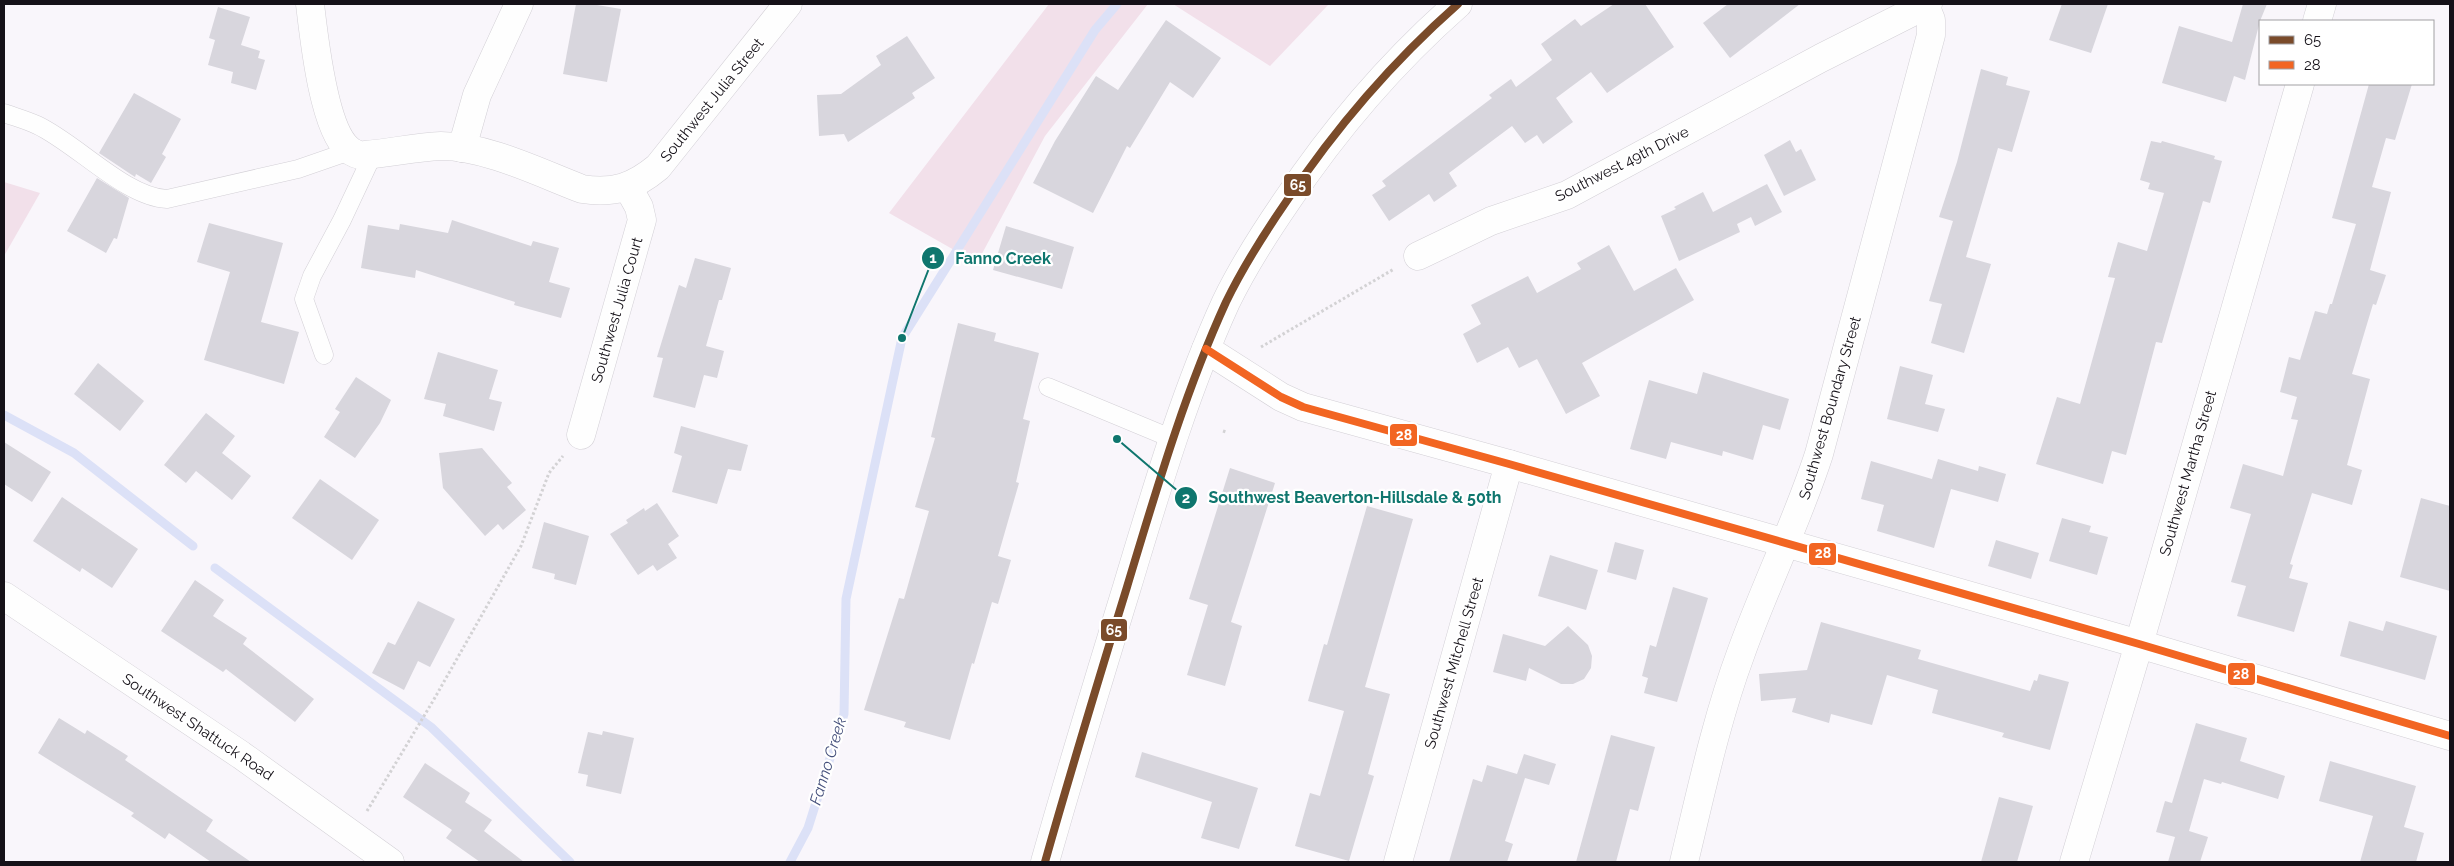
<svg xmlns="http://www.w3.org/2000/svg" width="2454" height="866" viewBox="0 0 2454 866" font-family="Raleway,sans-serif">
	<rect width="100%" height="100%" fill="#f9f6fb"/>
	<g fill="#f2e0ea">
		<polygon points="1049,4 1148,4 1045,136 977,263 889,213"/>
		<polygon points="1173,4 1329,4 1270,66"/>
		<polygon points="4,182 40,193 4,256"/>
	</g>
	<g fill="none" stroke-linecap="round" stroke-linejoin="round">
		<g stroke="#dce1f7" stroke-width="9">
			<polyline points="4,415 74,453 193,546"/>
			<polyline points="215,568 431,727 570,862"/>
			<polyline points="790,862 808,828 844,714 846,599 902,338 1095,30 1117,4"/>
		</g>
	</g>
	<g fill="#d8d6dd">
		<polygon points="576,4 591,4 621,9 607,82 563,74"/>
		<polygon points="1614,4 1645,4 1674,47 1607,93 1591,72 1556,98 1573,122 1543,144 1537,135 1525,143 1512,126 1449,173 1457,186 1434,202 1429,194 1389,221 1372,195 1386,186 1382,181 1492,98 1489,95 1511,79 1516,87 1552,60 1541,44 1575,19 1581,26"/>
		<polygon points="1728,4 1800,4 1730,58 1703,23"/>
		<polygon points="2062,4 2108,4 2091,53 2049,40"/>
		<polygon points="2243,4 2267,4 2260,21 2245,80 2234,76 2226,102 2162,83 2179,26 2232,42"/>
		<polygon points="218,7 250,17 241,45 260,51 258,58 265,60 256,90 231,83 233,72 208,65 215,40 209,38"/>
		<polygon points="1166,20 1221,58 1193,98 1170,82 1130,148 1127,146 1093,213 1033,183 1055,141 1096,76 1118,90"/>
		<polygon points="907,36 935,78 912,93 915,98 848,142 844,134 819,136 817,95 841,94 881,65 876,56"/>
		<polygon points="1981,69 2008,77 2006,85 2030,91 2012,152 1998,148 1966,257 1991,264 1964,353 1931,343 1942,304 1929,301 1953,221 1939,217 1957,162"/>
		<polygon points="2369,84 2412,84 2395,140 2386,138 2372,187 2391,192 2370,270 2386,275 2376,305 2373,304 2352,374 2370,379 2347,465 2362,470 2352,505 2312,493 2290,564 2293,565 2289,578 2308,583 2294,632 2237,616 2246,586 2231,582 2251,514 2230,508 2243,464 2283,476 2298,420 2291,419 2297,397 2280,392 2289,357 2300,360 2315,311 2327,314 2330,304 2332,304 2356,224 2332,218"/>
		<polygon points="134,93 181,119 162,154 166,157 151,183 136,174 135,177 99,153"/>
		<polygon points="1790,140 1796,152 1801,149 1816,180 1784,196 1764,155"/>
		<polygon points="2151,141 2161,143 2162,141 2215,156 2214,159 2222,161 2210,203 2203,201 2162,343 2156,342 2126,455 2112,451 2103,484 2036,464 2057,397 2080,404 2115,278 2108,277 2118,242 2147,251 2164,193 2148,189 2150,183 2140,180"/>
		<polygon points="97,178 129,198 117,239 114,238 106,253 67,231"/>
		<polygon points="1767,184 1782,212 1755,226 1751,217 1737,224 1740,232 1679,261 1661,216 1676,209 1674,207 1703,192 1713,212"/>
		<polygon points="452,220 531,246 533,241 559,248 549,282 570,288 561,318 514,305 515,302 416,270 415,278 361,268 368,225 399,230 400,224 448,233"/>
		<polygon points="209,223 283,243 261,322 299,332 284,384 204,360 230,272 197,262"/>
		<polygon points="1006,226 1074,247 1062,289 993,270"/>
		<polygon points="1609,245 1634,291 1676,268 1694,300 1582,363 1600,396 1566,414 1537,359 1519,368 1508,347 1477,363 1463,334 1481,324 1471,305 1528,276 1537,293 1581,269 1577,263"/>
		<polygon points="695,258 731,268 722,300 719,300 706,346 724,351 717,378 704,375 695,408 653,397 663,358 657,357 679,285 686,288"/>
		<polygon points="958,323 996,333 994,341 1039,353 1023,419 1030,421 1016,482 1019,483 998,556 1011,560 998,604 992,602 974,664 972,663 950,740 904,727 906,722 864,710 899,598 904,599 929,511 915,507 935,438 931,437"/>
		<polygon points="438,352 498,370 489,399 502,402 494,431 443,416 446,404 424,399"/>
		<polygon points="98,363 144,401 120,431 74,394"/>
		<polygon points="1900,366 1933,375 1925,404 1945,409 1938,432 1887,419"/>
		<polygon points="1703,372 1789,399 1780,430 1763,425 1753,460 1723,451 1722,456 1671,442 1666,459 1630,449 1649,380 1697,394"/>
		<polygon points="356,377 391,400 380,423 355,458 324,437 340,412 335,409"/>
		<polygon points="206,413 235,436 222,453 251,476 232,500 196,471 186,483 164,465"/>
		<polygon points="681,426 748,445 741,471 728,469 717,504 672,492 682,456 674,453"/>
		<polygon points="4,442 51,472 32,502 4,484"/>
		<polygon points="482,448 512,483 507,487 526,510 503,530 498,524 485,536 443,488 439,453"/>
		<polygon points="1938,459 1978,471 1979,466 2006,474 1998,502 1951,489 1934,548 1877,531 1884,505 1861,499 1871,461 1932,479"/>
		<polygon points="1230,468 1275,483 1231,622 1242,626 1225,686 1187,675 1208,605 1189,599"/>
		<polygon points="320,479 379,520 352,560 292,518"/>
		<polygon points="62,497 138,549 112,588 82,568 80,572 33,541"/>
		<polygon points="2421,498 2450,506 2450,591 2400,577"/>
		<polygon points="657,503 679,536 668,544 677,558 657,571 653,565 638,575 610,534 628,523 626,520 644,508 645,511"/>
		<polygon points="1367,506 1413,519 1365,687 1390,694 1368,774 1374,776 1349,861 1295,846 1310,793 1320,796 1344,711 1308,701 1324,644 1327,645"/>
		<polygon points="2062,518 2091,526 2089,532 2108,537 2097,575 2049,561"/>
		<polygon points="544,522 589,536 576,585 554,579 555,574 532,568"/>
		<polygon points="1996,540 2039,553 2031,579 1988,566"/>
		<polygon points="1615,542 1644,550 1636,580 1607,572"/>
		<polygon points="1550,555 1598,570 1586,610 1538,596"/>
		<polygon points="195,580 224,600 213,616 247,638 243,644 314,699 295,722 226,669 223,672 161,631"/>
		<polygon points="1673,587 1708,598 1677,702 1644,693 1648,678 1642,676 1650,645 1656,647"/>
		<polygon points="418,601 455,619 430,667 418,661 404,690 372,673 388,642 395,645"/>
		<polygon points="2349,621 2383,631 2386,621 2437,636 2425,680 2340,656"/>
		<polygon points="1821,622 1921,650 1918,659 2030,691 2034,680 2037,681 2039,674 2069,682 2050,750 2002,737 2004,733 1932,713 1938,690 1887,675 1872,725 1831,714 1829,723 1792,712 1796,698 1761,701 1759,674 1807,670"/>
		<polygon points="1568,626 1588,645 1592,656 1591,668 1584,679 1573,684 1561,684 1529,668 1526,681 1493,672 1503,634 1545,646"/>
		<polygon points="59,718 85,734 87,730 128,756 125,760 213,820 206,831 251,862 211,862 169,833 165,839 131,816 134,813 38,753"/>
		<polygon points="2196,723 2247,738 2240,761 2285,776 2278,799 2222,782 2221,784 2204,779 2189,831 2208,837 2200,862 2168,862 2175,837 2156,832 2165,801 2172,803"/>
		<polygon points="603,731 634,738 621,794 586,786 588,775 578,773 588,732 602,735"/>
		<polygon points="1611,735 1655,747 1638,811 1630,809 1616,862 1576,862"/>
		<polygon points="1142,752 1258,788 1239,849 1201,838 1212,802 1135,777"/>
		<polygon points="1524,754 1556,764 1549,785 1525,778 1505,841 1513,844 1507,862 1449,862 1473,779 1482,782 1487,765 1517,774"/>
		<polygon points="2330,761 2416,786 2404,827 2424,833 2416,862 2360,862 2373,816 2319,801"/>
		<polygon points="425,763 470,793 465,802 492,820 484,831 524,862 480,862 446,838 452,830 403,797"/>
		<polygon points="1999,797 2033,806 2017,862 1981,862"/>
	</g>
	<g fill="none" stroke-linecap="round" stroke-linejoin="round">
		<g stroke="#d3d0d6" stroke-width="19">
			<g id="service">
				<path d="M4 113C15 117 26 120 37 125 76 143 125 197 167 199L298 169 350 151"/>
				<polyline points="324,355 304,299 312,276 342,220 373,154"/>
				<polyline points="1048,387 1173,439"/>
			</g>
		</g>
		<g stroke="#d3d0d6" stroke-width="29">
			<g id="minor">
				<path d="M310 4C314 37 323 127 348 149 353 153 359 156 365 155 391 153 415 147 441 146 486 146 540 173 582 189 614 194 634 187 658 167L788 4"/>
				<polyline points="2317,21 2322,4"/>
				<polyline points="462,148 477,95 519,4"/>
				<polyline points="1418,256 1491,221 1567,195 1821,58 1928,4"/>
				<polyline points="1206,349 1281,397 1303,407 1509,464 2139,644 2450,736"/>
				<polyline points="581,435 642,220 639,207 628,187"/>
				<polyline points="1398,862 1509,464"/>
				<path d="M1684 862C1701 792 1716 720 1741 653 1765 586 1797 522 1819 454L1931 35V20L1925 5"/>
				<polyline points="2074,862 2139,644 2300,84"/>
			</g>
		</g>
		<g stroke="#d3d0d6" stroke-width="29">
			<polyline id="tertiary" points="4,596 241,755 390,862"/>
		</g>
		<g stroke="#d3d0d6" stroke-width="29">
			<path id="primary" d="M1045 862C1071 770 1099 678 1127 587 1156 491 1184 394 1226 302 1243 267 1264 234 1286 202 1336 127 1390 64 1458 4"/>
		</g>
		<g stroke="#d3d2d4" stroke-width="3" stroke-dasharray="2.5 2.5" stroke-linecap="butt">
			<polyline points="1261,347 1394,269"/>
			<polyline points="1223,431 1226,432"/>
			<polyline points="367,811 433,701 521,546 549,473 563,456"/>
		</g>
		<use href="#service" stroke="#fefefe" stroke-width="18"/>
		<use href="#minor" stroke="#fefefe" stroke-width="28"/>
		<use href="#tertiary" stroke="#fefefe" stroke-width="28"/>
		<use href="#primary" stroke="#fefefe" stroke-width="28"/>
		<g stroke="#fff" stroke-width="11">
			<path id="bus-1" d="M1045 862C1071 770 1099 678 1127 587 1156 491 1184 394 1226 302 1243 267 1264 234 1286 202 1336 127 1390 64 1458 4"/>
		</g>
		<g stroke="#fff" stroke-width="11">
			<polyline id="bus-2" points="1206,349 1281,397 1303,407 1509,464 2139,644 2450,736"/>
		</g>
		<use href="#bus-1" stroke="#7a4b2a" stroke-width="8"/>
		<use href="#bus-2" stroke="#f26522" stroke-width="8"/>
	</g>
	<g text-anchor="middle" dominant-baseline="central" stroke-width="4.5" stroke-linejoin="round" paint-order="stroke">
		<g font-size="15" fill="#151118" stroke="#fff">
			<text transform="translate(712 100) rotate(-51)">Southwest Julia Street</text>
			<text transform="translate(1622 164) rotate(-27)">Southwest 49th Drive</text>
			<text transform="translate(617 310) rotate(-74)">Southwest Julia Court</text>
			<text transform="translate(1830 408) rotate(-74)">Southwest Boundary Street</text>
			<text transform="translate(2188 473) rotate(-74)">Southwest Martha Street</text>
			<text transform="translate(1454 663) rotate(-74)">Southwest Mitchell Street</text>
			<text transform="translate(198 727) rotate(34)">Southwest Shattuck Road</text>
		</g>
		<g font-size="16" font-style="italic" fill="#46517c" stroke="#fff">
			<text transform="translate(828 761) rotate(-73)">Fanno Creek</text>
		</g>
	</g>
	<path fill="none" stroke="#0f766e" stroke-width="2" d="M902 338L933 258M1117 439L1186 498"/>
	<g fill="#0f766e" stroke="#fff" stroke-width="2">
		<circle cx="902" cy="338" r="5"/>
		<circle cx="1117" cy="439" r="5"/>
		<circle cx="933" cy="258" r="12"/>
		<circle cx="1186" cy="498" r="12"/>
	</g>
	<g font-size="15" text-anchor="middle" font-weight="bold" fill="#fff">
		<text x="933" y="263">1</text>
		<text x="1186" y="503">2</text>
	</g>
	<g font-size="16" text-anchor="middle" font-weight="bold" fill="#0f766e" stroke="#fff" stroke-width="4.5" stroke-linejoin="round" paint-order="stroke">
		<text x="1003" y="264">Fanno Creek</text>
		<text x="1355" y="503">Southwest Beaverton-Hillsdale &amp; 50th</text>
	</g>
	<g stroke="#fff" stroke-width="2">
		<rect x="1283" y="173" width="29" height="24" rx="5" fill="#7a4b2a"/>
		<rect x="1389" y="423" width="29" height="24" rx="5" fill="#f26522"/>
		<rect x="1808" y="542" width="29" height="24" rx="5" fill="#f26522"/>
		<rect x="1100" y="618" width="28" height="24" rx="5" fill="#7a4b2a"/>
		<rect x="2227" y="662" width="29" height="24" rx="5" fill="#f26522"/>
	</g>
	<g font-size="14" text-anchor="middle" font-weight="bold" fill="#fff">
		<text x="1298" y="190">65</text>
		<text x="1404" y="440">28</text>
		<text x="1823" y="558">28</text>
		<text x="1114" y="635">65</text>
		<text x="2241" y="679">28</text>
	</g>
	<rect width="2454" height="866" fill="none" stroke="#151118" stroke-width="10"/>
	<rect x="2259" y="20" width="175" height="65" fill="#ffffff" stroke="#a1a0a3"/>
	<rect x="2269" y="36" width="25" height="8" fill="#7a4b2a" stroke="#a1a0a3"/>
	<text x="2304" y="45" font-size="15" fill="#151118">65</text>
	<rect x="2269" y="61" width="25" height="8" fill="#f26522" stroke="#a1a0a3"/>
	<text x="2304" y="70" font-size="15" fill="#151118">28</text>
</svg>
